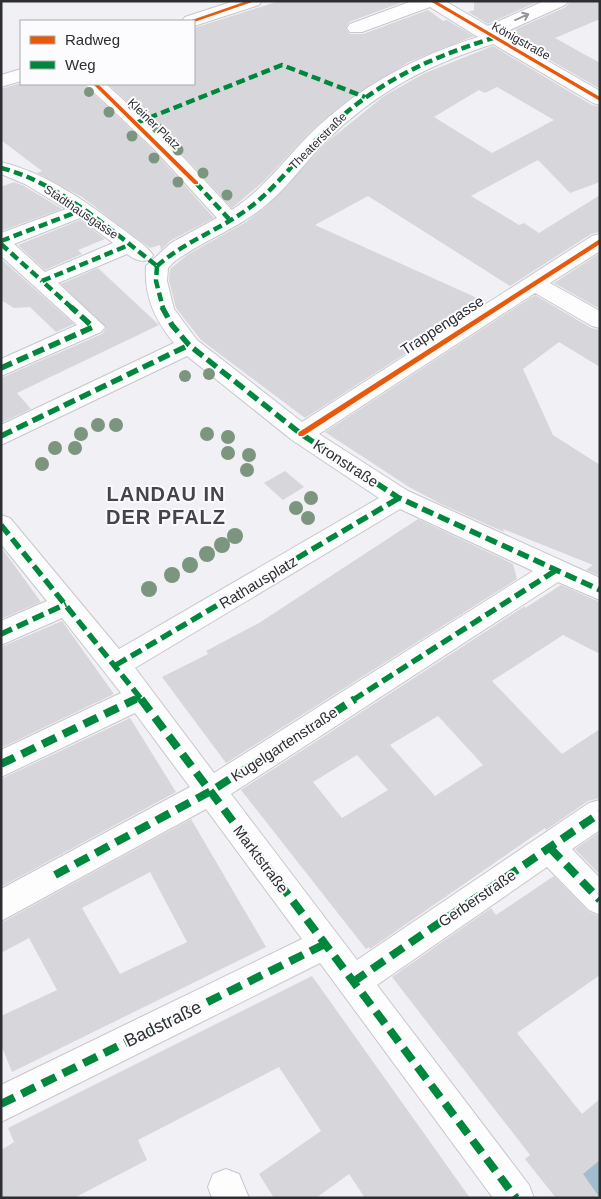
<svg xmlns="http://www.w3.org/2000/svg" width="601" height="1199" viewBox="0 0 601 1199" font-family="Helvetica,sans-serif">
	<rect width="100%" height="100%" fill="#f0f0f5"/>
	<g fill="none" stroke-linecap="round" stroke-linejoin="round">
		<polygon fill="#a0bece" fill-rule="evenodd" points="600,1141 600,1198 569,1198 561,1179 572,1154"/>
	</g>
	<g fill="#d7d7db" fill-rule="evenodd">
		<polygon points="279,1 406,1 349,22 346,29 350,34 363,34 428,10 443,21 447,20 474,36 409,62 348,100 310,132 263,182 232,208 169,140 108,84 194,84 194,28"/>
		<polygon points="474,1 539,1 488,24 468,12 474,10"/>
		<polygon points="570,1 600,1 600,19 555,38 600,63 600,89 505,34 566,7"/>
		<path d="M493 46 592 105 600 107V182L570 193 538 160 471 196 519 225 524 223 539 233 600 195V232L591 234 510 286 368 196 315 225 486 302 305 418 201 340 176 308 169 281 170 269 187 255 246 222 267 206 327 142 384 96 425 73ZM497 87 554 120 492 153 434 117 479 90 485 93Z"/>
		<polygon points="18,84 83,84 153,150 214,218 170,241 161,250 160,245 150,248 82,197 37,173 42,171 1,140 1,89"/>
		<polygon points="14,182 24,186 62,209 1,231 1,187"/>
		<polygon points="80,220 105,239 78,250 82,254 45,270 18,245"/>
		<polygon points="600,253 600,309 554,283"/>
		<polygon points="1,259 74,324 56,332 30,307 14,308 1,300"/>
		<polygon points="98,268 159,325 17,393 31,409 1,423 1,378 102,334 106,328 61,284"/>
		<polygon points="535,295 591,328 600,330 600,367 559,342 523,369 553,435 600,465 600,576 586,570 593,565 503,529 504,532 441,504 409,487 325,432"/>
		<polygon points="285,471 304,487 283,500 264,483"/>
		<polygon points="418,519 513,564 517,579 226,763 162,677 208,654 206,651 259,623"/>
		<polygon points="1,547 41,602 1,619"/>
		<path d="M561 585 600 602V654L563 635 492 681 562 754 600 729V798L588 801 546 830 545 828 370 949 369 947 366 949 241 790 525 606V608ZM438 716 483 765 435 796 390 745ZM357 755 388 790 342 818 313 782Z"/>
		<polygon points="62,621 114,694 1,748 1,647"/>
		<polygon points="130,718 176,792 1,887 1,779"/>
		<path d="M191 819 266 947 12 1072 1 1045V1016L57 990 29 938 1 953V923ZM150 872 187 942 120 974 82 908Z"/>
		<polygon points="600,832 600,875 575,849"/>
		<polygon points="554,876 588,911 600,917 600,975 517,1033 582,1114 600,1099 600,1160 583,1174 600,1198 556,1198 525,1159 530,1155 392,977 491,908 496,915"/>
		<polygon points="312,976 470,1198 365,1198 349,1174 316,1198 274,1198 259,1174 321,1131 279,1067 138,1140 147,1160 74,1198 1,1198 1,1150 14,1142 8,1128"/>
	</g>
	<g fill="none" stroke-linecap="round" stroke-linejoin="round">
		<g stroke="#c7c7cb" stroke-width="2">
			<g id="minor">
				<polygon points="234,1 262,1 259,5 194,26 194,21 182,21 185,17"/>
				<path d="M412 1H445L488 26 544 1H568L565 5 501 34 600 91V105L593 103 493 44C427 65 376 92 326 141 305 162 289 186 266 205 239 228 204 240 175 261L168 268 167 281 174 309 197 340 302 422 592 236 600 234V251L550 283 600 311V328L592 326 535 293 319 434 408 491 600 578V600L558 582 231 794 357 960 589 803 600 800V830L572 849 600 878V915L589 910 547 867 377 985 529 1185 534 1198H493L320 963 1 1122V1085L302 939 206 809 1 921V889L190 787 135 713 1 777V750L121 693 62 618 1 645V621L47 601 1 544V515L10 518 119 649 379 498 292 440 187 356 1 445V425L174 343C155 320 144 296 146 266L171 243 217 218 154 149 85 84H106L168 141 232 210C264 189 285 159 311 133 360 86 414 57 478 37L430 7 362 32H350L347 28 350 24ZM400 509 533 571 214 773 135 668Z"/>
				<polygon points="21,69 21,81 1,87 1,75"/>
				<path d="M1 162C47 173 86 202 124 230 134 238 146 245 153 255L150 260C140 262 135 260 127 254L58 283 105 327 101 332 1 376V359L77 325 1 256V233L66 209 25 184 1 174ZM80 218 113 243 45 272 14 244Z"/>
				<polygon points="226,1169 239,1174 249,1198 212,1198 208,1187 213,1174"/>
			</g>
		</g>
		<use href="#minor" fill="#fdfdfe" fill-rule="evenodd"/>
		<g stroke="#00873e" stroke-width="4.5" stroke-dasharray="9 4.5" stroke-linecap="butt">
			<polyline points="136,123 282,65 365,97"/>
			<path d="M1 168C58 182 112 231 157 266"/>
			<polyline points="196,183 229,219"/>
			<polyline points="1,241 82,210"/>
			<polyline points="1,244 42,281"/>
			<polyline points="157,266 156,281 163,308"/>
			<path d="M157 266C186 240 223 229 253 205 278 185 297 159 319 137 375 83 421 61 493 38"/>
			<polyline points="72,308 42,281 129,245"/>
		</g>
		<g stroke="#00873e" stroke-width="5.5" stroke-dasharray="12 5.5" stroke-linecap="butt">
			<polyline points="162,307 172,325 189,345 301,434 399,498 600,590"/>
			<polyline points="1,368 93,327 71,307"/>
			<polyline points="1,436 189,345"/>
			<polyline points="1,525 142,700"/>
			<polyline points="1,634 66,604"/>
			<polyline points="116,665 399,498"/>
			<polyline points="134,700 140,697"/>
			<polyline points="353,700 558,569"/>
		</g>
		<g stroke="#00873e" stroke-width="8" stroke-dasharray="15 8" stroke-linecap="butt">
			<polyline points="141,699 516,1198"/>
			<polyline points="1,764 136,699"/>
			<polyline points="550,848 600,900"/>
			<polyline points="55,875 211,791 355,699"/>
			<polyline points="353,982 600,813"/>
			<polyline points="1,1104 325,944"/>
		</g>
		<g stroke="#fcfcfe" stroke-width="3">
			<g id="cycleway">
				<polygon points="247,1 255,1 194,22 189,21"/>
				<polygon points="430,1 436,1 600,97 600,101"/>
				<polygon points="93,84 98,84 198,182 198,184 194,184"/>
				<polygon points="600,239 600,244 303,436 299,436 298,434 299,432"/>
			</g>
		</g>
		<use href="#cycleway" fill="#e8590c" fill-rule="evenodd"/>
	</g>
	<g fill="#7c957f">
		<circle cx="89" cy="92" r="5"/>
		<circle cx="133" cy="105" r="5.5"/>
		<circle cx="109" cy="112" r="5.5"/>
		<circle cx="157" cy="128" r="5.5"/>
		<circle cx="132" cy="136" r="5.5"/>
		<circle cx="178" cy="150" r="5.5"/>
		<circle cx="154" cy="158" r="5.5"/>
		<circle cx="203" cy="173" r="5.5"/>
		<circle cx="178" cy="182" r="5.5"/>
		<circle cx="227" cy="195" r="5.5"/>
		<circle cx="209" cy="374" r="6"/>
		<circle cx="185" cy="376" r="6"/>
		<circle cx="98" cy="425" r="7"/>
		<circle cx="116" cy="425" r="7"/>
		<circle cx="81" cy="434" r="7"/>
		<circle cx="207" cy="434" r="7"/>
		<circle cx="228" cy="437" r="7"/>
		<circle cx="55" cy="448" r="7"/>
		<circle cx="75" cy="448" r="7"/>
		<circle cx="228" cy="453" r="7"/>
		<circle cx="249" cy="455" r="7"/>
		<circle cx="42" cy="464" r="7"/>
		<circle cx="247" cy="470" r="7"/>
		<circle cx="311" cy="498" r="7"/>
		<circle cx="296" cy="508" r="7"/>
		<circle cx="308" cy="518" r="7"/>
		<circle cx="235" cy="536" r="8"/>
		<circle cx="222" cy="545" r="8"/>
		<circle cx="207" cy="554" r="8"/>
		<circle cx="190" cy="565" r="8"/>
		<circle cx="172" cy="575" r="8"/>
		<circle cx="149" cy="589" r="8"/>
	</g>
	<defs><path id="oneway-shaft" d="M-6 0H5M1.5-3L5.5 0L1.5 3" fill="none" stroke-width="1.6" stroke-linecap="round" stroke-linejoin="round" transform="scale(1.25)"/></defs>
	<use stroke="#959698" href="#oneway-shaft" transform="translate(522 17) rotate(-24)"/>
	<g text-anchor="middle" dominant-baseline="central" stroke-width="4" stroke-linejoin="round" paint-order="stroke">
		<g font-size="12" fill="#2d2e31" stroke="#fcfcfe">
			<text transform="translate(521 41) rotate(29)">Königstraße</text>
			<text transform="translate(154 124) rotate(44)">Kleiner Platz</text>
			<text transform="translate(318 141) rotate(-45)">Theaterstraße</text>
			<text transform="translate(81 212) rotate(34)">Stadthausgasse</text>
		</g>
		<g font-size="15" fill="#2d2e31" stroke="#fcfcfe">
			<text transform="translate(442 325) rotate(-33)">Trappengasse</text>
			<text transform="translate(346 463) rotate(33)">Kronstraße</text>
			<text transform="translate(258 582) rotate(-31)">Rathausplatz</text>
			<text transform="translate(284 744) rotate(-33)">Kugelgartenstraße</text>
			<text transform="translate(261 859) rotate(53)">Marktstraße</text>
			<text transform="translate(477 898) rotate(-34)">Gerberstraße</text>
		</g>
		<g font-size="18" fill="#2d2e31" stroke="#fcfcfe">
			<text transform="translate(163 1024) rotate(-26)">Badstraße</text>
		</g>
		<g font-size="20" font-weight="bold" letter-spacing="1" fill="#44454c" stroke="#fcfcfe">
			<text x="166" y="494">LANDAU IN<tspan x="166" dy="23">DER PFALZ</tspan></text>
		</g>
	</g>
	<rect width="601" height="1199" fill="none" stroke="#2d2e31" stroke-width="5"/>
	<rect x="20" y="20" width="175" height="65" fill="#fcfcfe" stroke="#a9aaac"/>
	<rect x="30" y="36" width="25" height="8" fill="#e8590c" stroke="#a9aaac"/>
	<text x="65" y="45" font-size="15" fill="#2d2e31">Radweg</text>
	<rect x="30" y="61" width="25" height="8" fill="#00873e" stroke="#a9aaac"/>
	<text x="65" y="70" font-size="15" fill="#2d2e31">Weg</text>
</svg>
